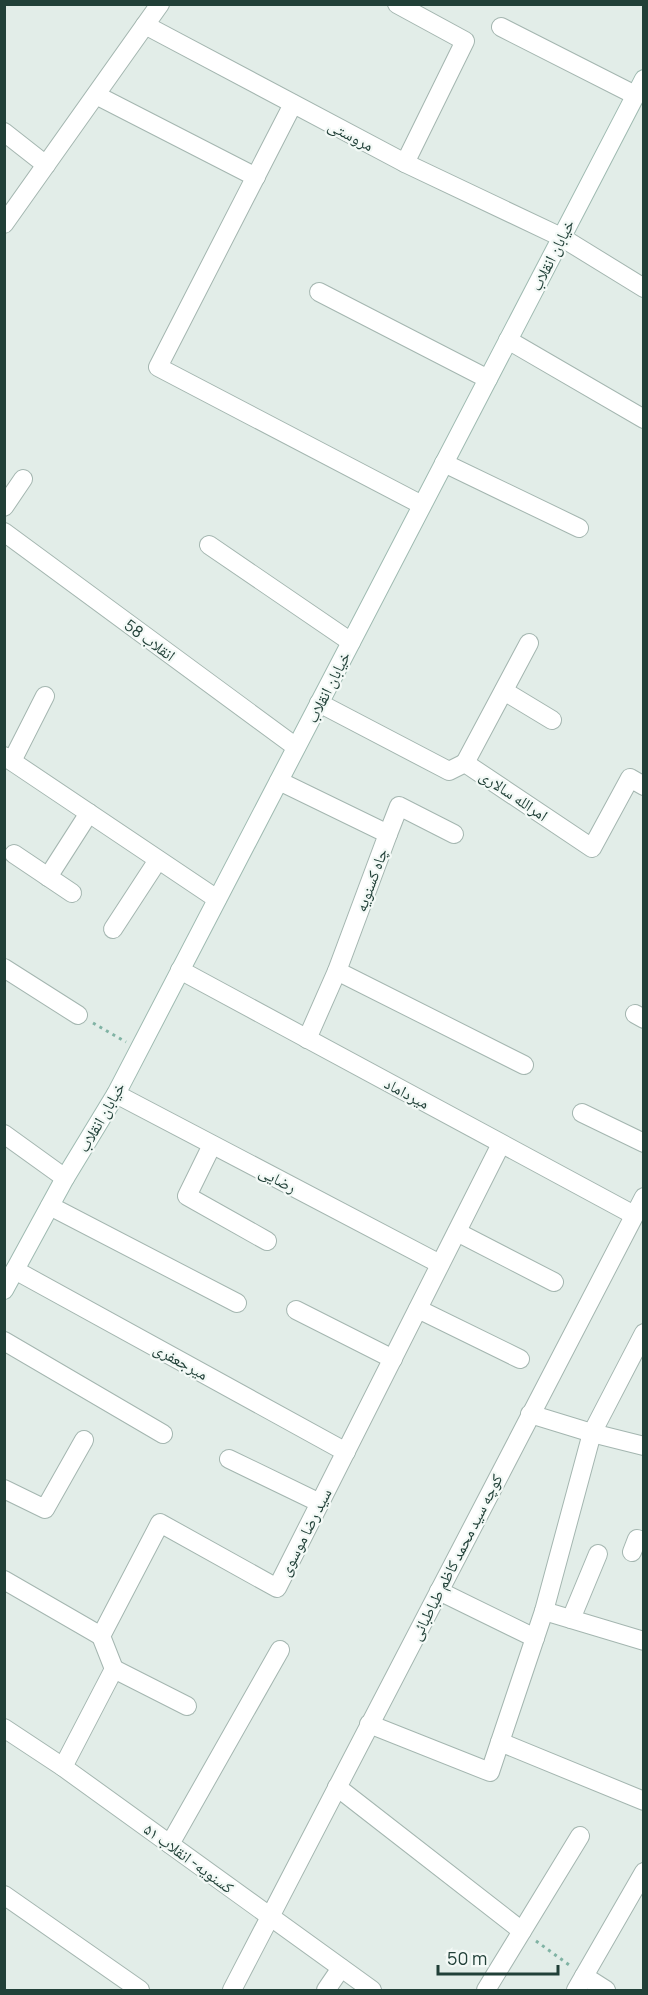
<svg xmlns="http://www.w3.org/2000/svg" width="648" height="1995" viewBox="0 0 648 1995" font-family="Manrope,'Noto Naskh Arabic',sans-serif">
	<rect width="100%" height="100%" fill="#e2ede8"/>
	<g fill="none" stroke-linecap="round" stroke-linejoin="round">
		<g stroke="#a4b6b0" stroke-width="20">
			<g id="minor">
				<polyline points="397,4 465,41 405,163"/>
				<polyline points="145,25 405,163 561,237 644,288"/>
				<polyline points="501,27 635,95"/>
				<polyline points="96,95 256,177"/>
				<polyline points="293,104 158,367 422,505"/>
				<polyline points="4,132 46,165"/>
				<polyline points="4,224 160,4"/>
				<polyline points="319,292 488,379"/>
				<polyline points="508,340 644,419"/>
				<polyline points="444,463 579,528"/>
				<polyline points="4,507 23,479"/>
				<polyline points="4,532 296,747"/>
				<polyline points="209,545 351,642"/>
				<polyline points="504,691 552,720"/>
				<polyline points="319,703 449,771 465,763 592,848 630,778 644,786"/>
				<polyline points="4,756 217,899"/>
				<polyline points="12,761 45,696"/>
				<polyline points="465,763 529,643"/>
				<polyline points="279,781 388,834 337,971 307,1039"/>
				<polyline points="388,834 399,806 454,834"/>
				<polyline points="14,854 72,893"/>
				<polyline points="48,877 89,813"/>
				<polyline points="113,929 158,860"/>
				<polyline points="4,968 78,1015"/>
				<polyline points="180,970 634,1215"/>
				<polyline points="337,971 524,1065"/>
				<polyline points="635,1014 644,1019"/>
				<polyline points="116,1094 440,1264"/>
				<polyline points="582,1113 644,1143"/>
				<polyline points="4,1134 65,1178"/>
				<polyline points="212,1145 187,1196 267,1241"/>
				<polyline points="50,1206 237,1303"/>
				<polyline points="457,1232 554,1282"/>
				<polyline points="15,1270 346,1452"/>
				<polyline points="418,1309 520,1359"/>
				<polyline points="296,1310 393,1359"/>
				<polyline points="4,1341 163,1434"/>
				<polyline points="530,1414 592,1433 644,1446"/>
				<polyline points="229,1459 320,1503"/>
				<polyline points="4,1489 45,1509 84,1440"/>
				<polyline points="632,1552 637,1539 644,1541"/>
				<polyline points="4,1580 101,1636"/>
				<polyline points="439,1591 535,1638"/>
				<polyline points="544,1611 644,1641"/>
				<polyline points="571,1619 598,1554"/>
				<polyline points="114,1669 187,1706"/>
				<polyline points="369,1724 490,1772 500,1742 644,1801"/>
				<polyline points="500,1742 544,1611 592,1433 644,1333"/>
				<polyline points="63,1767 114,1669 101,1636 160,1523 277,1588 501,1144"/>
				<polyline points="337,1787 522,1931"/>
				<polyline points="170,1844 280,1650"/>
				<polyline points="4,1895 140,1990"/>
				<polyline points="584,1976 606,1990"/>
				<polyline points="232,1990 644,1197"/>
				<polyline points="326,1990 341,1968"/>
				<polyline points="486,1990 580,1836"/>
				<polyline points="576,1990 644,1872"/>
			</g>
		</g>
		<g stroke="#a4b6b0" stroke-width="20">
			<polyline id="tertiary" points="4,1728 63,1767 372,1990"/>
		</g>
		<g stroke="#9fbab1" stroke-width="20">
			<polyline id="secondary" points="4,1290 65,1178 116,1094 644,79"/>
		</g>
		<g stroke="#80b3a4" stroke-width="3" stroke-dasharray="3 4.5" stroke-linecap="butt">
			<polyline points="93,1023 126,1042"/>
			<polyline points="536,1941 572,1967"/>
		</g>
		<use href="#minor" stroke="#fff" stroke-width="18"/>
		<use href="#tertiary" stroke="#fff" stroke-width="18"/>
		<use href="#secondary" stroke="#fff" stroke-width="18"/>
	</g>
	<g text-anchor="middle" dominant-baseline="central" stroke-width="4.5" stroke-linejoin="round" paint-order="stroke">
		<g font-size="16" fill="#214038" stroke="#f3f9f6">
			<text transform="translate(351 135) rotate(28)">مروستی</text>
			<text transform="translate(552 255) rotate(-63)">خیابان انقلاب</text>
			<text transform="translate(150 640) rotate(36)">انقلاب 58</text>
			<text transform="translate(328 687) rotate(-63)">خیابان انقلاب</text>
			<text transform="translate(514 795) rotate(34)">امرالله سالاری</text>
			<text transform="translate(371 880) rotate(-70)">چاه کسنویه</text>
			<text transform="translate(407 1093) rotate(28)">میرداماد</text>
			<text transform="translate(101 1117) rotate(-60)">خیابان انقلاب</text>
			<text transform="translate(278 1179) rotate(28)">رضایی</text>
			<text transform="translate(181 1361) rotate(29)">میرجعفری</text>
			<text transform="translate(305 1532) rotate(-63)">سید رضا موسوی</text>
			<text transform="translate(456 1557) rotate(-63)">کوچه سید محمد کاظم طباطبائی</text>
			<text transform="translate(189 1858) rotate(36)">کسنویه- انقلاب ۵۱</text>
		</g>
	</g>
	<rect width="648" height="1995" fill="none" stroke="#214038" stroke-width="12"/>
	<path d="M438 1965v9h120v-9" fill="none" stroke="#214038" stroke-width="3"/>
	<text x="447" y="1965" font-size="18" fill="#214038" stroke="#f3f9f6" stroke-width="4.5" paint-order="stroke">50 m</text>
</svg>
